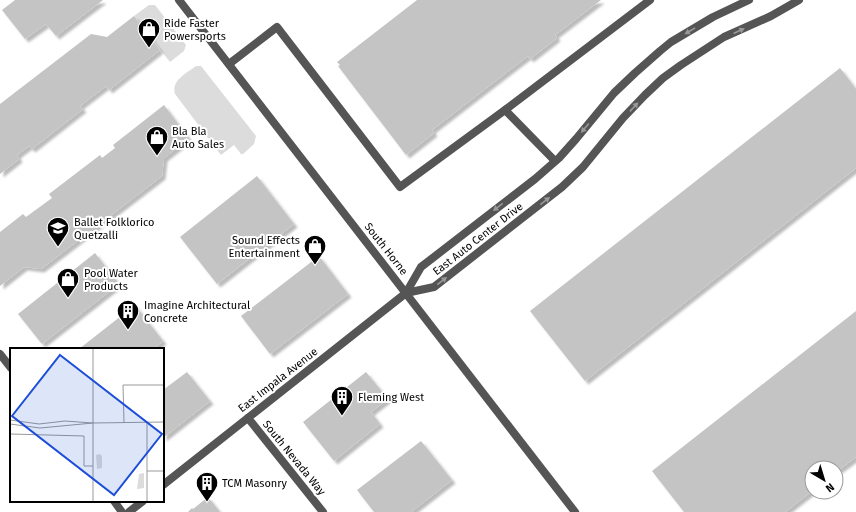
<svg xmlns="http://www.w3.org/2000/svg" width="856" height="512" viewBox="0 0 856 512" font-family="'Fira Sans',sans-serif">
	<defs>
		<filter id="shadow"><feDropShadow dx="3.5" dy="3.5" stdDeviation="1" flood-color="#0004"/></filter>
	</defs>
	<rect width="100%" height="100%" fill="#fff"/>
	<g fill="#dcdcdc">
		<polygon points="149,5 155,5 186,45 184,51 170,62 134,16"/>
		<path d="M196 66H201L256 136 254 144 243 154H241L234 145 221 155 175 94C171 80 187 73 196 66Z"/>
	</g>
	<g fill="#c4c4c4" filter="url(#shadow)">
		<polygon points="15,0 103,0 56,36 46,24 25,39 2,10"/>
		<polygon points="417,0 601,0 555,35 557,38 530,59 528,56 432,130 434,133 406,155 338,66 340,65 337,62"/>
		<polygon points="134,16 160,50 109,90 106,86 80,106 83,109 32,149 29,146 17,155 19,159 0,174 0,104 91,34 107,37"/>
		<polygon points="840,68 856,89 856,168 585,381 530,311"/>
		<polygon points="164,105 188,137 187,140 164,158 162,176 41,269 24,267 0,286 0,232 23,214 26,217 52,198 49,194 100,155 102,158 115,148 113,145"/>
		<polygon points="257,176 294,224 217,284 180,237"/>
		<polygon points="95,253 119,284 42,344 18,314"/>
		<polygon points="319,256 348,294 270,354 241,316"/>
		<polygon points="135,305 163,341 153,349 79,349"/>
		<polygon points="856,311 856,457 836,472 836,468 812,468 812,491 785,512 684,512 652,471"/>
		<polygon points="187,372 210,401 163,438 163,390"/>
		<polygon points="366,372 388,399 371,412 380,424 334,461 303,422"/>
		<polygon points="421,441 452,480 411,512 374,512 357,490"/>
		<polygon points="208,497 220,512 188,512 192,508 193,509"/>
	</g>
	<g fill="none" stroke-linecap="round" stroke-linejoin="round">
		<g stroke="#555" stroke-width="8">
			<polyline points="229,64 277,27 400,187 505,110 650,0"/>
			<polyline points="505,110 555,161"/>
		</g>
		<g stroke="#555" stroke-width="8">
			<polyline points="406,293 434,287 562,187 583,167 623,118 645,95 663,78 681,65 724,37 771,16 799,0"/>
			<polyline points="0,354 11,368"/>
			<polyline points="248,418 323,512"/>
			<polyline points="163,485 406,293 421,267 535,179 559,158 576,139 614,93 635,73 660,51 671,42 713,17 749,0"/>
			<polyline points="114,501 122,512"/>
			<polyline points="129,512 143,501"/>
		</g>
		<polyline stroke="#555" stroke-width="8" points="179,0 575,512"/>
	</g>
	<defs><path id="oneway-solid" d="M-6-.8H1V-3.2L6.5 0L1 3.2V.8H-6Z"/></defs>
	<g fill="#999">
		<use href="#oneway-solid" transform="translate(690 31) rotate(149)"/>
		<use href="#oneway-solid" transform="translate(739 31) rotate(-25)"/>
		<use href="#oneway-solid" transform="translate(634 107) rotate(-47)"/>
		<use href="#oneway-solid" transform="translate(585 128) rotate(130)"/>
		<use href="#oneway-solid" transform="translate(545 201) rotate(-38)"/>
		<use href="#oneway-solid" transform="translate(498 207) rotate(142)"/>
		<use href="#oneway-solid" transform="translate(442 281) rotate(-38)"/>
	</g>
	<defs>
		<g id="shop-pin" transform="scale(1.15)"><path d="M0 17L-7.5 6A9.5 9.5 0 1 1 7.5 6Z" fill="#000" stroke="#fff"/><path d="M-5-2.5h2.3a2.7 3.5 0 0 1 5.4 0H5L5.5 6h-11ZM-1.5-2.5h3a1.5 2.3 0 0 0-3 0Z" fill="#fff"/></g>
		<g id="school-pin" transform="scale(1.15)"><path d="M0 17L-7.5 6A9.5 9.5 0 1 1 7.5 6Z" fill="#000" stroke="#fff"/><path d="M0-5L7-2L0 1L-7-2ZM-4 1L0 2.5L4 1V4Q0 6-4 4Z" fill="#fff"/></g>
		<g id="building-pin" transform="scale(1.15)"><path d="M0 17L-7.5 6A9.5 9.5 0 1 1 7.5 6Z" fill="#000" stroke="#fff"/><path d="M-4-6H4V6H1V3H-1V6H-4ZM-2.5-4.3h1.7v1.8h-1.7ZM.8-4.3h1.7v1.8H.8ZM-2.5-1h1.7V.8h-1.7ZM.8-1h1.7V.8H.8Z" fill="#fff"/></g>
	</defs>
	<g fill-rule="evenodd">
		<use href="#shop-pin" x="149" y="29"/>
		<use href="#shop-pin" x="157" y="137"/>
		<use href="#school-pin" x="58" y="228"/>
		<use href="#shop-pin" x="315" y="246"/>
		<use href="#shop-pin" x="68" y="279"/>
		<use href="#building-pin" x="128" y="311"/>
		<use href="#building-pin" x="342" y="397"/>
		<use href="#building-pin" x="207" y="483"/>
	</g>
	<g text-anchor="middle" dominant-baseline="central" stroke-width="4" stroke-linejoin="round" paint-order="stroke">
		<g font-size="11" fill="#000" stroke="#fff" text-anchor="start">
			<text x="164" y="23">Ride Faster<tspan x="164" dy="13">Powersports</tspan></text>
			<text x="172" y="131">Bla Bla<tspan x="172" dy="13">Auto Sales</tspan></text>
			<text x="74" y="222">Ballet Folklorico<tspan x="74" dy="13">Quetzalli</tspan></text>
			<text x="300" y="240" text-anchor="end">Sound Effects<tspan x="300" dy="13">Entertainment</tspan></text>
			<text x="84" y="273">Pool Water<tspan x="84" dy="13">Products</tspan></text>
			<text x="144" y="305">Imagine Architectural<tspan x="144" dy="13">Concrete</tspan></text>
			<text x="358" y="397">Fleming West</text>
			<text x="222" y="483">TCM Masonry</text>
		</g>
		<g font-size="11" fill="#000" stroke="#fff">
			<text transform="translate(478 239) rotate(-38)">East Auto Center Drive</text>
			<text transform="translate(386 249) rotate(52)">South Horne</text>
			<text transform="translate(278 380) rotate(-38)">East Impala Avenue</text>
			<text transform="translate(294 458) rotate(51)">South Nevada Way</text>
		</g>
	</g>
	<g transform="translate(10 348)">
		<rect width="154" height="154" fill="#fff"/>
		<path d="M90 106 92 108V120L87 121 86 107ZM134 125V140L127 141 129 126Z" fill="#dcdcdc"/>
		<path fill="none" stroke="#999" stroke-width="1" d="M0 72 29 76 55 73 83 75M114 74 113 37H154M0 76 30 80 83 75 154 74M1 86 74 88V118H83M137 123H154M83 154V0M137 154V74"/>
		<path fill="#1d4ed8" fill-opacity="0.15" stroke="#1d4ed8" stroke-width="2" d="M50 7 152 86 104 147 2 68Z"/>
		<rect width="154" height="154" fill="none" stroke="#000" stroke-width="2"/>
	</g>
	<g transform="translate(824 480) rotate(142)"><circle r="19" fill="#ffffff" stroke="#999999"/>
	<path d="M0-3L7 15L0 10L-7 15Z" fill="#000000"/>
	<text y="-6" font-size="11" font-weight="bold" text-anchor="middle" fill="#000000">N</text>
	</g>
</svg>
